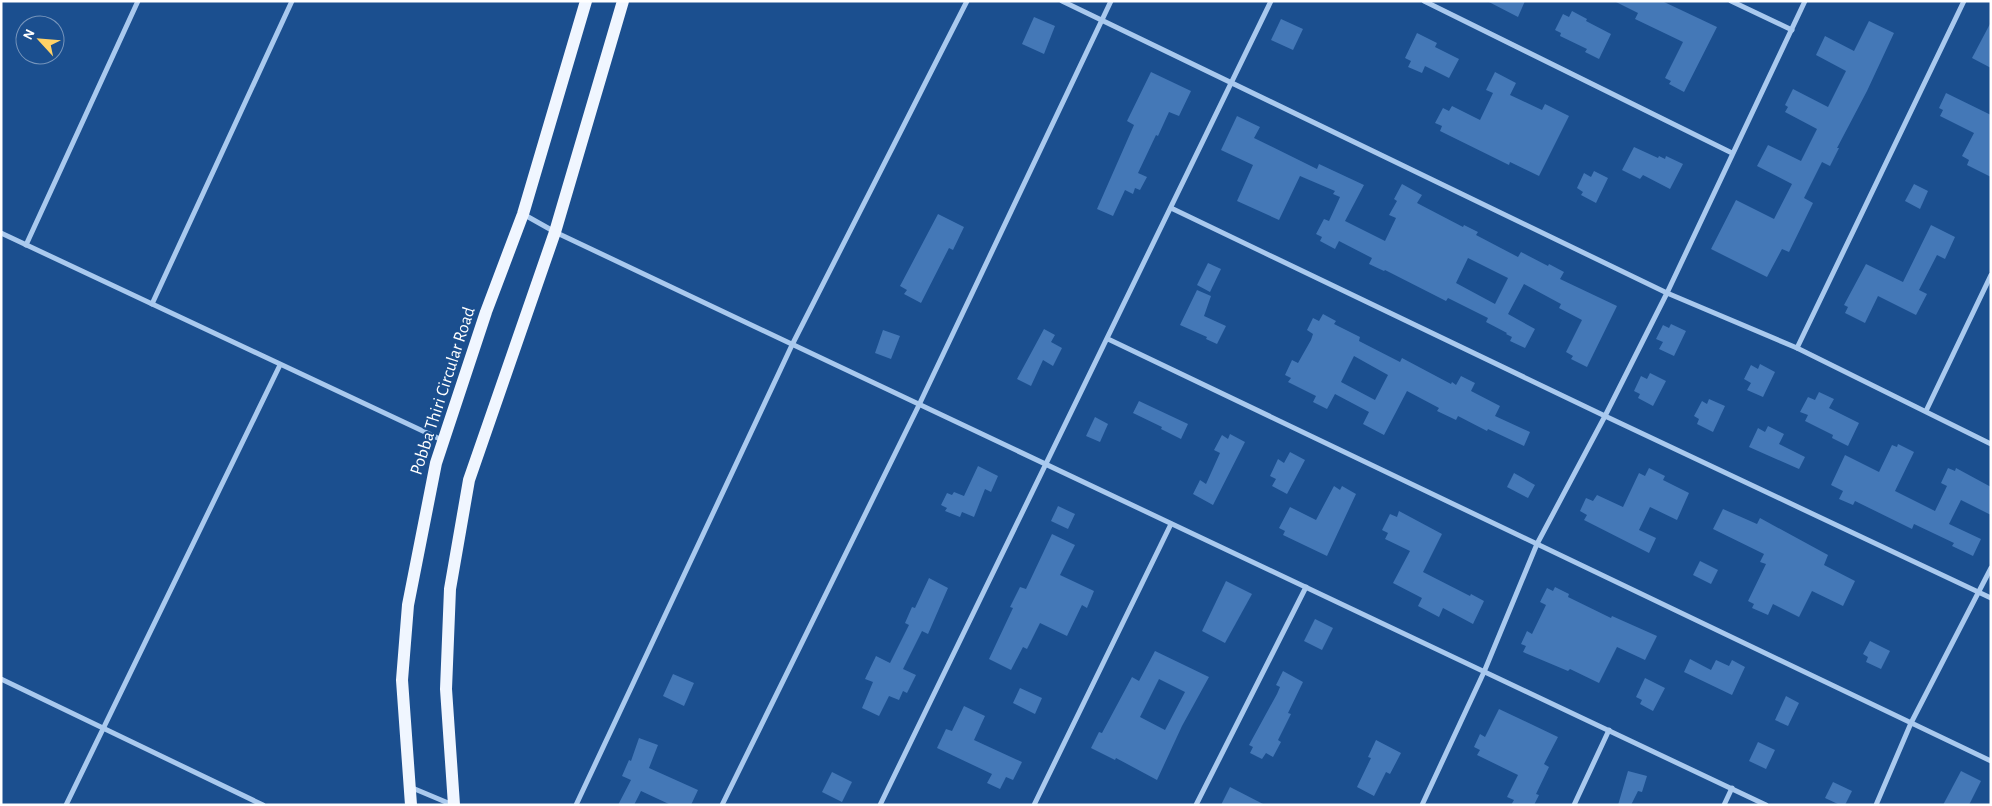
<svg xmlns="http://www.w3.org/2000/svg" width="1992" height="806" viewBox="0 0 1992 806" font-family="'Alegreya Sans',sans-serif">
	<rect width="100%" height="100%" fill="#1b4f8f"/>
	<g fill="#4478b7" fill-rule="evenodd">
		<polygon points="1487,1 1525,1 1518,17"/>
		<polygon points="1614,1 1662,1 1717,27 1684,92 1669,84 1671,81 1665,78 1683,42 1635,19 1638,13"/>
		<polygon points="1572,11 1587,19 1586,21 1611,34 1599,59 1585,52 1587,49 1560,36 1561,33 1555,30 1563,14 1569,17"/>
		<polygon points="1034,17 1055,26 1044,54 1022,44"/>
		<polygon points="1281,19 1303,29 1293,50 1271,40"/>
		<polygon points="1869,21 1894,33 1867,91 1837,148 1839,148 1830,166 1822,162 1804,198 1813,203 1789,252 1782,249 1767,277 1711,249 1736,200 1774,219 1792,184 1757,166 1768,145 1801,161 1817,129 1785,112 1788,107 1785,105 1793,89 1828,107 1846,71 1816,55 1825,36 1854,51"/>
		<polygon points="1991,22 1991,68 1972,58"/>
		<polygon points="1417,33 1437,43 1435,47 1459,59 1449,78 1425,66 1422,73 1408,67 1411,61 1405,58"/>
		<polygon points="1151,72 1191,91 1179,116 1169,112 1158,136 1156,135 1138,173 1147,177 1140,190 1135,188 1133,194 1125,190 1113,216 1097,209 1134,125 1127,121"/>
		<polygon points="1495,72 1516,83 1510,95 1542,110 1545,104 1569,116 1539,176 1510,162 1509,165 1440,131 1442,126 1435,123 1443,108 1449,111 1452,106 1480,120 1493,93 1486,90"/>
		<polygon points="1946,93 1991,115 1991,177 1967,165 1969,160 1962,156 1974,133 1940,116 1943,110 1939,108"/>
		<path d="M1237 116 1260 127 1254 138 1317 169 1319 164 1364 185 1345 221 1385 241 1396 218 1389 215 1397 201 1394 199 1402 184 1422 195 1417 203 1463 227 1464 225 1478 232 1476 235 1518 257 1521 252 1548 266 1549 264 1564 272 1560 279 1617 306 1587 367 1571 359 1573 356 1566 352 1582 320 1559 308 1561 304 1524 284 1508 314 1535 329 1525 348 1510 341 1512 337 1506 334 1507 333 1486 322 1488 318 1448 298 1446 301 1385 270 1384 271 1369 264 1372 258 1339 241 1335 249 1320 241 1322 237 1316 234 1324 219 1329 221 1340 197 1333 194 1335 191 1300 176 1279 220 1237 201 1253 165 1221 150ZM1468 258 1508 278 1495 304 1456 283Z"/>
		<polygon points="1634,147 1658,158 1659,156 1665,159 1666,156 1683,164 1670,189 1643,175 1640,179 1622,170"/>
		<polygon points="1594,171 1608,178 1596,203 1581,195 1583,192 1577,188 1584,173 1591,177"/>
		<polygon points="1914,184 1928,191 1920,209 1905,201"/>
		<polygon points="938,214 964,227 953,250 949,248 921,303 904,294 907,290 900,286"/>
		<polygon points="1931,225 1955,237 1945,259 1937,255 1919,290 1927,294 1916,315 1878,296 1865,323 1845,313 1848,307 1844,305 1866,264 1903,282"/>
		<polygon points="1208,263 1221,269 1210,292 1197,285"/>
		<polygon points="1197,290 1211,296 1204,316 1226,326 1217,344 1206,339 1207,337 1180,325"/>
		<path d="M1323 314 1336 321 1334 324 1360 337 1359 341 1400 362 1402 358 1451 384 1452 382 1456 385 1461 376 1475 383 1471 391 1500 406 1495 416 1530 432 1524 446 1488 429 1487 431 1458 416 1456 420 1437 411 1439 408 1407 391 1384 435 1363 424 1369 412 1335 394 1327 409 1313 402 1316 396 1288 382 1291 378 1285 375 1292 360 1298 363 1311 340 1313 334 1307 330 1313 318 1319 321ZM1354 356 1388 375 1375 400 1341 382Z"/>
		<polygon points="1671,324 1686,331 1674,356 1659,349 1663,342 1656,339 1663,325 1669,328"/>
		<polygon points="1044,329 1055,335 1051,342 1062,348 1053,366 1043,360 1031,386 1017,379"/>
		<polygon points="883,330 900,336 891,359 875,353"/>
		<polygon points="1760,364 1775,372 1763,397 1747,390 1751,383 1744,379 1751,365 1758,369"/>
		<polygon points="1650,373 1666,381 1653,406 1638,398 1640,394 1634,391 1641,376 1647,379"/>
		<polygon points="1819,392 1834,399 1829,408 1859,423 1848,446 1832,438 1833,435 1805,421 1808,415 1800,412 1808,397 1815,400"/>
		<polygon points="1709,399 1725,406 1713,432 1697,424 1699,419 1694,416 1702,401 1707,404"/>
		<polygon points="1139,401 1188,424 1181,439 1161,429 1162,427 1133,413"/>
		<polygon points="1095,417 1108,424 1100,442 1086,436"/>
		<polygon points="1768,426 1784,434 1779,444 1805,457 1799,469 1749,447 1758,428 1765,432"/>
		<polygon points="1230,434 1245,442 1213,505 1193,494 1200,480 1206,484 1220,453 1214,450 1222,435 1228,439"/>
		<polygon points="1898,444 1914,452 1895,491 1935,511 1947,486 1941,483 1948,468 1955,471 1956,468 1991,487 1991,515 1961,500 1949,524 1981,539 1973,556 1952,546 1954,543 1914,524 1912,529 1855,501 1853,505 1839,499 1843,491 1831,485 1845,455 1879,472 1892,445 1897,447"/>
		<polygon points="1290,452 1305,460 1287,494 1272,486 1276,479 1270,476 1278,459 1284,463"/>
		<polygon points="978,466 998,476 991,492 985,489 974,517 962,512 960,517 945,511 947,508 941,505 947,493 952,495 954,492 964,496"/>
		<polygon points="1649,468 1665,476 1663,480 1689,493 1677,520 1650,507 1639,530 1656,538 1649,553 1584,520 1587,515 1580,511 1586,498 1593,501 1597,495 1623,507 1639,473 1645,476"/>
		<polygon points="1514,473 1535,485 1528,498 1507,487"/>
		<polygon points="1334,486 1340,490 1342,486 1356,494 1327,556 1283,535 1285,531 1279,528 1290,507 1316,520"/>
		<polygon points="1058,506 1075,514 1068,529 1051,521"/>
		<polygon points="1723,509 1757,524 1760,518 1828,555 1824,565 1855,581 1843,606 1812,591 1799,617 1773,604 1768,615 1752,608 1754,604 1748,601 1766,564 1760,562 1764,554 1713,529"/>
		<polygon points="1399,511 1442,534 1423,572 1470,596 1471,594 1484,601 1473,624 1443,608 1439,617 1418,606 1422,598 1393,583 1410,551 1385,539 1388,533 1382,530 1390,514 1397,517"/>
		<polygon points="1052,534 1075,545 1060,575 1094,591 1087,608 1082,605 1067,636 1040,623 1027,649 1023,647 1011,670 989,659 1013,608 1010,607 1020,587 1026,589"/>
		<polygon points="1700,561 1718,570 1711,584 1693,575"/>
		<polygon points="929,578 948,588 928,634 922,631 903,669 916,675 907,693 903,691 899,700 889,696 879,716 862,708 873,682 865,679 876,656 890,663 909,625 905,623 912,607 915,608"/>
		<polygon points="1226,581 1252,594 1225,643 1202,631"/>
		<polygon points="1555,587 1569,594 1568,597 1611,618 1612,616 1657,636 1645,660 1617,647 1599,683 1570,669 1568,671 1523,652 1526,646 1521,644 1527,631 1532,634 1546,605 1540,602 1547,588 1553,591"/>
		<polygon points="1315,619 1333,628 1322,650 1304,641"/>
		<polygon points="1870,641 1890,651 1881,669 1866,662 1868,657 1863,654"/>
		<path d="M1155 651 1209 677 1182 726 1157 780 1116 758 1115 760 1091 748 1099 732 1102 733 1132 677 1139 681ZM1159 679 1185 692 1165 730 1140 717Z"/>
		<polygon points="1690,659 1711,670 1716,660 1729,666 1732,660 1745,667 1732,695 1684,672"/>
		<polygon points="1283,671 1303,682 1288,713 1291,714 1278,740 1281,742 1273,757 1266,753 1262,759 1250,753 1253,747 1249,745 1277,694 1280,687 1276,685"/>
		<polygon points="673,674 694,683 684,706 663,696"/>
		<polygon points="1645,678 1665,688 1653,711 1640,704 1642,700 1636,697"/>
		<polygon points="1020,688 1042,698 1035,714 1013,703"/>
		<polygon points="1786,696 1799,703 1788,726 1775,720"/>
		<polygon points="964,706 985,716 974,740 1022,762 1013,780 1006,777 1000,789 987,783 992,774 937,748 946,729 952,731"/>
		<polygon points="1499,709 1558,737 1544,764 1549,767 1536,794 1539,795 1534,805 1511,805 1514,800 1507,797 1518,775 1477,755 1480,750 1474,747 1480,734 1485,737"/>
		<polygon points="639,738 658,745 649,768 698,790 691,805 671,805 641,791 634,805 618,805 631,780 622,776 629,760 631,761"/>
		<polygon points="1376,740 1401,753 1390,774 1386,772 1374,796 1357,787 1371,758 1368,757"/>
		<polygon points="1758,742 1775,750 1766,769 1749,761"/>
		<polygon points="1628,771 1647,776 1642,792 1638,791 1631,805 1618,805"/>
		<polygon points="1961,771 1981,781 1969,805 1943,805"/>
		<polygon points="832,772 852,782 842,802 822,792"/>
		<polygon points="1833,782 1852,791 1845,805 1840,805 1825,798"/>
		<polygon points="1230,787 1265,805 1221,805"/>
	</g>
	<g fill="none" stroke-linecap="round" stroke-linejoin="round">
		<g stroke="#a9c9ee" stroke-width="5">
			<polyline points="1062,1 1667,293 1797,348 1991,444"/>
			<polyline points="1424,1 1732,153"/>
			<polyline points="1731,1 1792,30"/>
			<polyline points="1171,208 1605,416 1991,598"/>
			<polyline points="523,214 555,232 1766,805"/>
			<polyline points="1,233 442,440"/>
			<polyline points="26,245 138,1"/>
			<polyline points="152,304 292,1"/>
			<polyline points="1108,339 1991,761"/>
			<polyline points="1797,348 1964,1"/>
			<polyline points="1926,411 1991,275"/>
			<polyline points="1,679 263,805"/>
			<polyline points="410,787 453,805"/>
			<polyline points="66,805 280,365"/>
			<polyline points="576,805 792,345 967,1"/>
			<polyline points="722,805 919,405 1111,1"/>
			<polyline points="880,805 1271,1"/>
			<polyline points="1034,805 1171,524"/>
			<polyline points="1196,805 1306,587"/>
			<polyline points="1422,805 1484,672 1537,544 1605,416 1667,293 1805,1"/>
			<polyline points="1574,805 1609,730"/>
			<polyline points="1724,805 1732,788"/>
			<polyline points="1876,805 1911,723 1991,568"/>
		</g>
		<g stroke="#f0f6ff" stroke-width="12">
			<polyline points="411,805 402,680 408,605 436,463 486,312 523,214 586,1"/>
			<polyline points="454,805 446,689 450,589 469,480 555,232 623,1"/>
		</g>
	</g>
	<g text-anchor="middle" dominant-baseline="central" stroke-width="4.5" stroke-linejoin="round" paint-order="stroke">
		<g font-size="18" fill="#fff" stroke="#1b4f8f">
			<text transform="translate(443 391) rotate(-72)">Pobba Thiri Circular Road</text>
		</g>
	</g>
	<rect width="1992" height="806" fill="none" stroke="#ffffff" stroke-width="5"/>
	<g transform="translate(40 40) rotate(296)"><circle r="24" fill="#1b4f8f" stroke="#7695bc"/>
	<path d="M0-4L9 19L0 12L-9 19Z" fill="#ffd166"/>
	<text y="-8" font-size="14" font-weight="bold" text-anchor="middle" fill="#ffffff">N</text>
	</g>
</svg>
